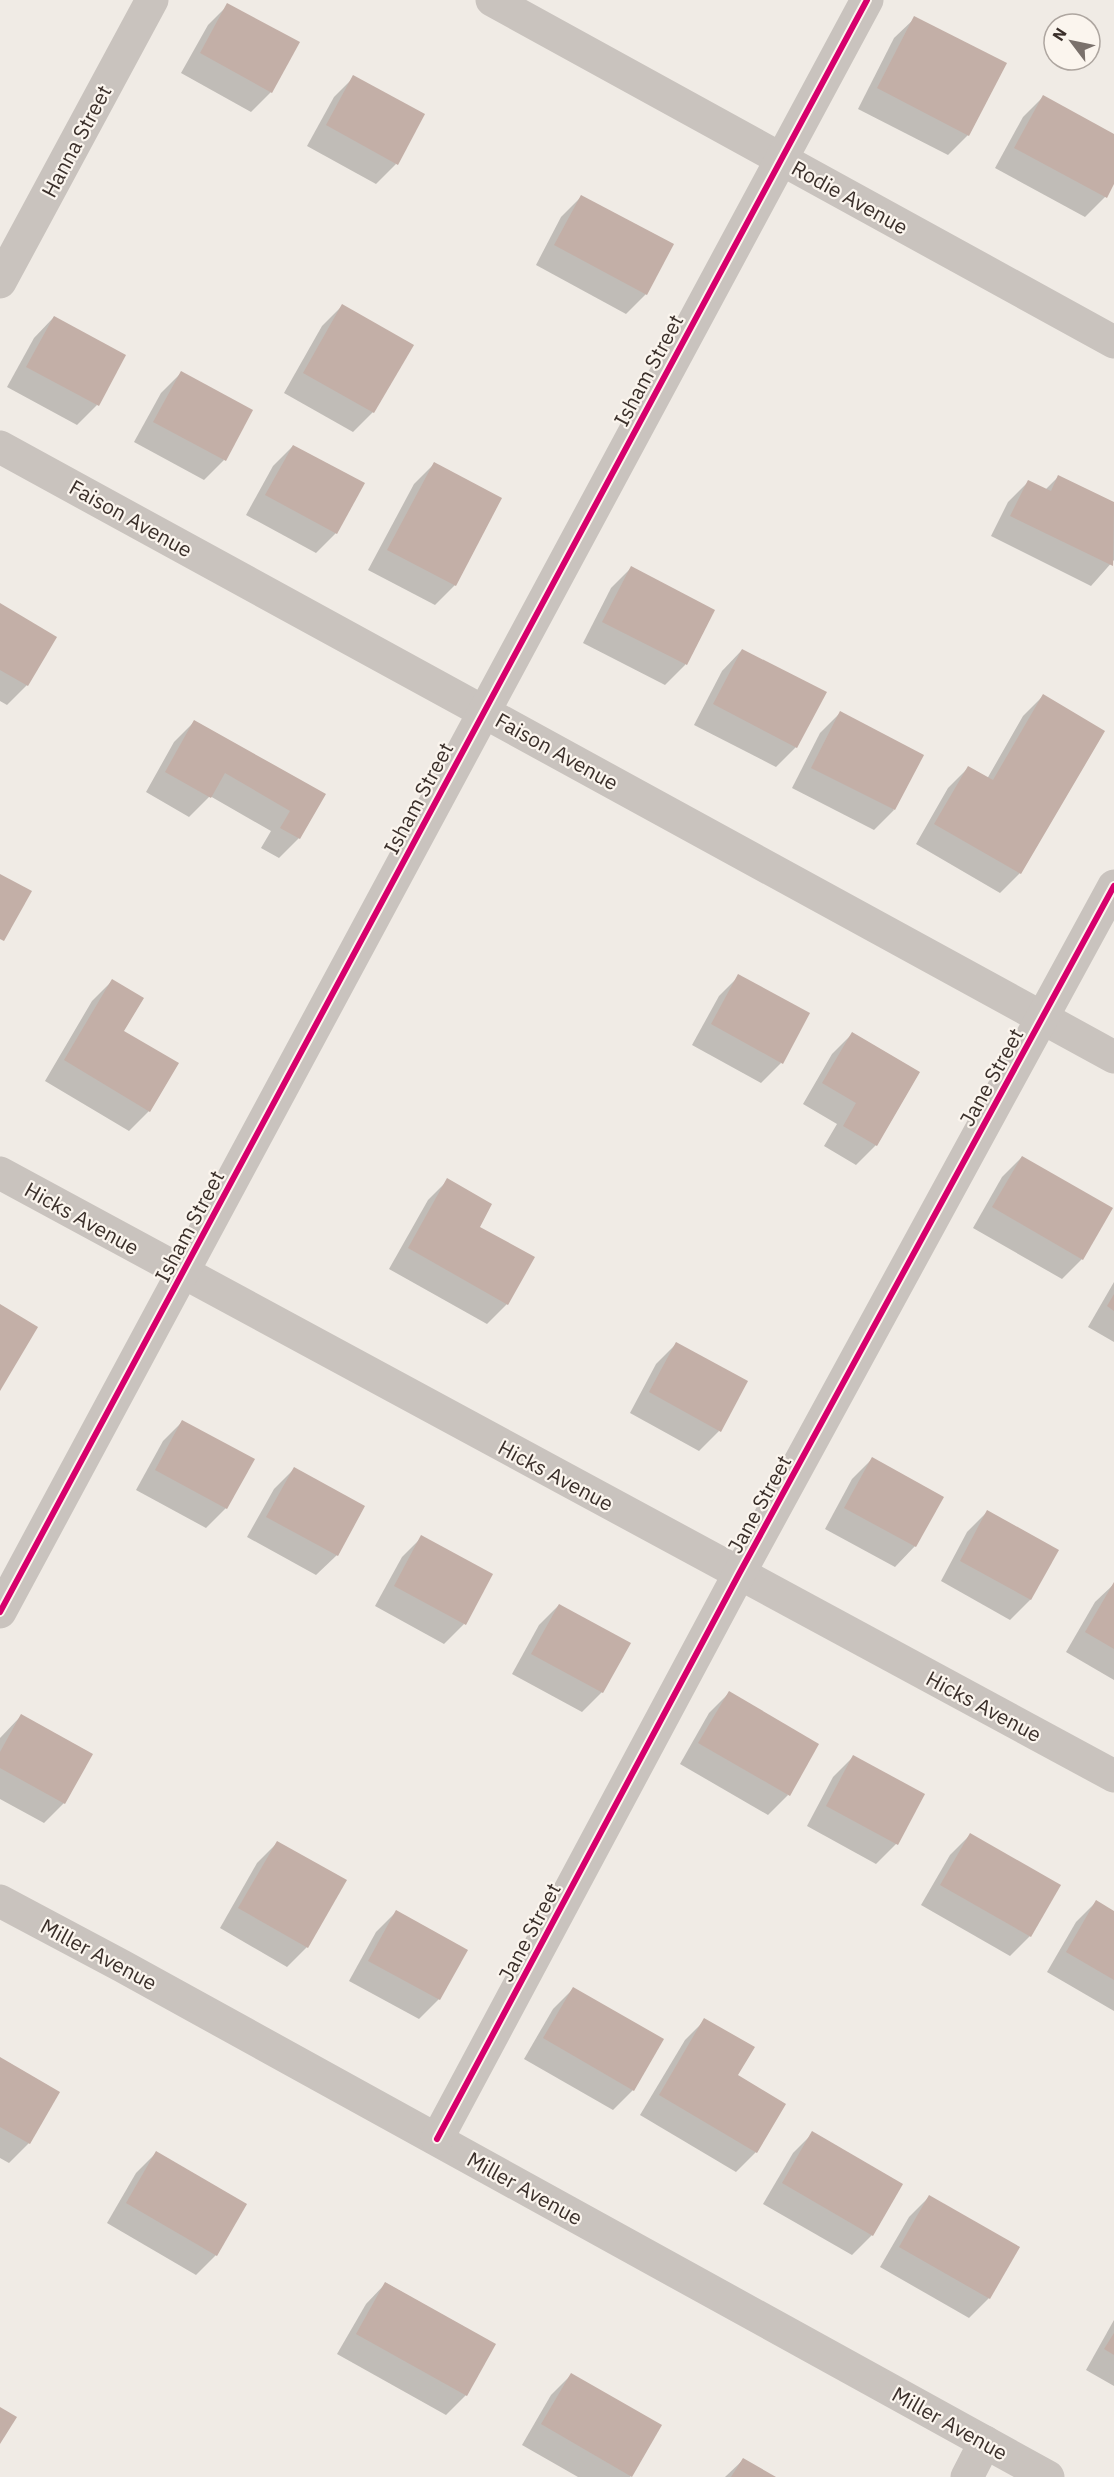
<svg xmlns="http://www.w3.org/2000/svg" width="1114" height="2477" viewBox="0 0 1114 2477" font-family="'IBM Plex Sans',sans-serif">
	<rect width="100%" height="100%" fill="#f0ebe5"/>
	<g fill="#0003">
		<polygon points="228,5 271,92 251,112 181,73 208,25"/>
		<polygon points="915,18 968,135 948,155 858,109 894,38"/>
		<polygon points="354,77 396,164 376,184 307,146 334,97"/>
		<polygon points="1043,97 1114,136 1114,181 1105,197 1085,217 995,168 1023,117"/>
		<polygon points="581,197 646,294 626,314 536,265 561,217"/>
		<polygon points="342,306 373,412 353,432 284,393 322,326"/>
		<polygon points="54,317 97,405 77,425 7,387 34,338"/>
		<polygon points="181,373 224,460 204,480 134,442 161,393"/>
		<polygon points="293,446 336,533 316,553 246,515 273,466"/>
		<polygon points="434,464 455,585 435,605 368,570 414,484"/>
		<polygon points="1058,477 1114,504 1114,560 1091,586 991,536 1008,502 1028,482 1045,490"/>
		<polygon points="631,568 713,610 685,665 665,685 583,643 611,588"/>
		<polygon points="0,605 55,637 27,685 7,705 0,701"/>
		<polygon points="742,650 796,747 776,767 694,725 722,671"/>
		<polygon points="1043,696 1020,873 1000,893 916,844 948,788 968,768 987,779 1023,716"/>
		<polygon points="840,713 894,810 874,830 792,788 820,733"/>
		<polygon points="194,722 324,795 299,838 279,858 261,848 271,831 210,796 189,817 146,792 174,742"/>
		<polygon points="739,976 781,1063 761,1083 692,1045 719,996"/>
		<polygon points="112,981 122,1031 149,1111 129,1131 45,1081 92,1001"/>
		<polygon points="852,1034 876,1145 856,1165 824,1146 837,1124 803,1104 832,1054"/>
		<polygon points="1022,1157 1082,1259 1062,1279 973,1228 1002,1177"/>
		<polygon points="448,1180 478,1227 507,1304 487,1324 389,1269 428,1200"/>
		<polygon points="1114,1282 1114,1342 1088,1327"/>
		<polygon points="676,1344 719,1431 699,1451 630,1413 656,1364"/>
		<polygon points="183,1421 226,1508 206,1528 136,1490 163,1441"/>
		<polygon points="872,1459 941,1498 915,1546 895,1567 825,1529 852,1479"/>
		<polygon points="294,1469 337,1555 316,1575 247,1537 274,1489"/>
		<polygon points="987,1512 1057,1550 1030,1600 1010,1620 941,1581 967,1532"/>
		<polygon points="422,1537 464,1624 444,1644 375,1606 402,1557"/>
		<polygon points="1114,1584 1114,1680 1066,1652 1095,1602"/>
		<polygon points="559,1605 602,1692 582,1712 512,1674 539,1625"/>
		<polygon points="729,1693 788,1795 768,1815 680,1764 709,1713"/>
		<polygon points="21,1716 64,1803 44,1823 0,1799 0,1738"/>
		<polygon points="853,1757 923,1795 896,1844 876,1864 807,1826 833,1777"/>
		<polygon points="970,1835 1030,1936 1010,1956 921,1905 950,1855"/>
		<polygon points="277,1843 307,1947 287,1967 220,1928 257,1863"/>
		<polygon points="1096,1902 1114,1912 1114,2011 1047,1972 1076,1922"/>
		<polygon points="396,1912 439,1999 419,2019 349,1981 376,1932"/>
		<polygon points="573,1989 633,2090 613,2110 524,2059 553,2009"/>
		<polygon points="705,2020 736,2076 756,2152 736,2172 640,2115 685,2040"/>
		<polygon points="0,2059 29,2143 9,2163 0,2158"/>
		<polygon points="813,2133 872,2235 852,2255 763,2204 793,2153"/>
		<polygon points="156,2153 216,2255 196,2275 107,2223 136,2173"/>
		<polygon points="929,2197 989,2298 969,2318 880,2267 909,2217"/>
		<polygon points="386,2283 494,2345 466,2395 446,2415 337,2354 366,2304"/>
		<polygon points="1114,2320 1114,2386 1086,2370"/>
		<polygon points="571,2375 631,2476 630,2477 578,2477 522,2445 551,2395"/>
		<polygon points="743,2460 773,2477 725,2477"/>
	</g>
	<g fill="#c3afa7">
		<polygon points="227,3 300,42 272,93 200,53"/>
		<polygon points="914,16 1007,63 969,136 877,88"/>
		<polygon points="353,75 425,114 398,165 326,125"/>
		<polygon points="1043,95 1114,134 1114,184 1107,198 1014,148"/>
		<polygon points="581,195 674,244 647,295 554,245"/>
		<polygon points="342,304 414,345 374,413 303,373"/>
		<polygon points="54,316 126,355 99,406 26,367"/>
		<polygon points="181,371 253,410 226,461 153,422"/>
		<polygon points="293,445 365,483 337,534 265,495"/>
		<polygon points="434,462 502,498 456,586 387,550"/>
		<polygon points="1058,475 1114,502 1113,566 1010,516 1028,480 1051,491"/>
		<polygon points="631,566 715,610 687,665 602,622"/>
		<polygon points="0,603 57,637 28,686 0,670"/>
		<polygon points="742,649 827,692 797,748 713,704"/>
		<polygon points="1043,694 1105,731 1021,874 934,824 968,766 993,780"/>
		<polygon points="840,711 924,755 895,810 811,768"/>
		<polygon points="194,720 326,794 300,839 280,828 290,811 225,773 211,798 165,772"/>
		<polygon points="0,874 32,891 4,941 0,939"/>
		<polygon points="738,974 810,1013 783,1064 711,1024"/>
		<polygon points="112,979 144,998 124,1031 179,1063 150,1112 64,1060"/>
		<polygon points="852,1032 920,1072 877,1146 843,1126 856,1103 822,1083"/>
		<polygon points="1022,1156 1113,1208 1083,1260 992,1207"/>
		<polygon points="447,1178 492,1204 480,1227 535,1257 508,1305 408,1248"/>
		<polygon points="1114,1294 1114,1311 1107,1306"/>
		<polygon points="0,1304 38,1327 0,1391"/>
		<polygon points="676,1342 748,1381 721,1432 649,1392"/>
		<polygon points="182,1420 255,1459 227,1509 155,1470"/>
		<polygon points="872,1457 944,1497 916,1547 844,1508"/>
		<polygon points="294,1467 365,1506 338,1556 266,1517"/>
		<polygon points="987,1510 1059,1550 1031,1600 960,1561"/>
		<polygon points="421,1535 493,1574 466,1625 394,1586"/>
		<polygon points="1114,1582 1114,1649 1085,1632"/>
		<polygon points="559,1604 631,1643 603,1693 531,1654"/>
		<polygon points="729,1691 819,1744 790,1796 698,1743"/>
		<polygon points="21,1714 93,1754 65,1804 0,1768 0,1752"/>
		<polygon points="853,1755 925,1794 898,1845 826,1806"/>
		<polygon points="970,1833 1061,1885 1031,1937 940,1885"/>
		<polygon points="277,1841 347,1880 308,1948 238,1908"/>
		<polygon points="1096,1900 1114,1911 1114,1980 1066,1952"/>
		<polygon points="396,1910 468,1950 440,2000 368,1961"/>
		<polygon points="573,1987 664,2039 634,2091 543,2038"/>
		<polygon points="704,2018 755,2047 738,2075 786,2104 757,2153 659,2095"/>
		<polygon points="0,2057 60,2092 30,2144 0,2127"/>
		<polygon points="812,2131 903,2184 873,2236 782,2183"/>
		<polygon points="156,2151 247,2204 217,2256 126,2203"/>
		<polygon points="929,2195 1020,2247 990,2299 899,2247"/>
		<polygon points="385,2282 496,2344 467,2396 356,2334"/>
		<polygon points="1114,2333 1114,2355 1104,2349"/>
		<polygon points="571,2373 662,2425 632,2477 541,2424"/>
		<polygon points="0,2407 17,2417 0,2444"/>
		<polygon points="743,2458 776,2477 731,2477"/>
	</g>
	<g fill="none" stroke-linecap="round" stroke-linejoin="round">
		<g stroke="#c9c3be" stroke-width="33">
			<polyline points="492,0 1114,342"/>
			<polyline points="0,282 152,0"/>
			<polyline points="0,447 1114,1057"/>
			<polyline points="0,1173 1114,1776"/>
			<polyline points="0,1612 867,0"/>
			<polyline points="0,1901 122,1966 1048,2477"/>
			<polyline points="437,2139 739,1574 1114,886"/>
			<polyline points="967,2477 985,2442"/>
		</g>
		<g stroke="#fbf5ee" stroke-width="10">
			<g id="cycleway">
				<polyline points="0,1612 867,0"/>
				<polyline points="437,2139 739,1574 1114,886"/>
			</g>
		</g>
		<use href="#cycleway" stroke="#d6006c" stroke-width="6"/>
	</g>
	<g text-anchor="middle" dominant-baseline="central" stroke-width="4.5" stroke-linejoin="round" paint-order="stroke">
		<g font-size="21" fill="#3b302b" stroke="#fbf5ee">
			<text transform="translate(76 141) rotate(-62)">Hanna Street</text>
			<text transform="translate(850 197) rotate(29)">Rodie Avenue</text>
			<text transform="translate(648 370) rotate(-62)">Isham Street</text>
			<text transform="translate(131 518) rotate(29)">Faison Avenue</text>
			<text transform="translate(557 751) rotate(29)">Faison Avenue</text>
			<text transform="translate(418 798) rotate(-62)">Isham Street</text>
			<text transform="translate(991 1077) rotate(-61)">Jane Street</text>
			<text transform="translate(82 1218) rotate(29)">Hicks Avenue</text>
			<text transform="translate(189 1226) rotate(-62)">Isham Street</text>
			<text transform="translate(556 1475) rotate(28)">Hicks Avenue</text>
			<text transform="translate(759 1504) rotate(-61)">Jane Street</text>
			<text transform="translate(984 1706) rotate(28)">Hicks Avenue</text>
			<text transform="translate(529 1932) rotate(-62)">Jane Street</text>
			<text transform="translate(99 1954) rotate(28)">Miller Avenue</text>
			<text transform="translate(525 2188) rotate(29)">Miller Avenue</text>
			<text transform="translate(950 2423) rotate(29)">Miller Avenue</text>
		</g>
	</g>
	<g transform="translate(1072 42) rotate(302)"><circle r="28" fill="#fbf5ee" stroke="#aea6a0" stroke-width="1.5"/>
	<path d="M0-4.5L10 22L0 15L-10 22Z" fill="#7a716c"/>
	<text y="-9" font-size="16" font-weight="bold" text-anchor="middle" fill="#3b302b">N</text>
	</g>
</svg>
